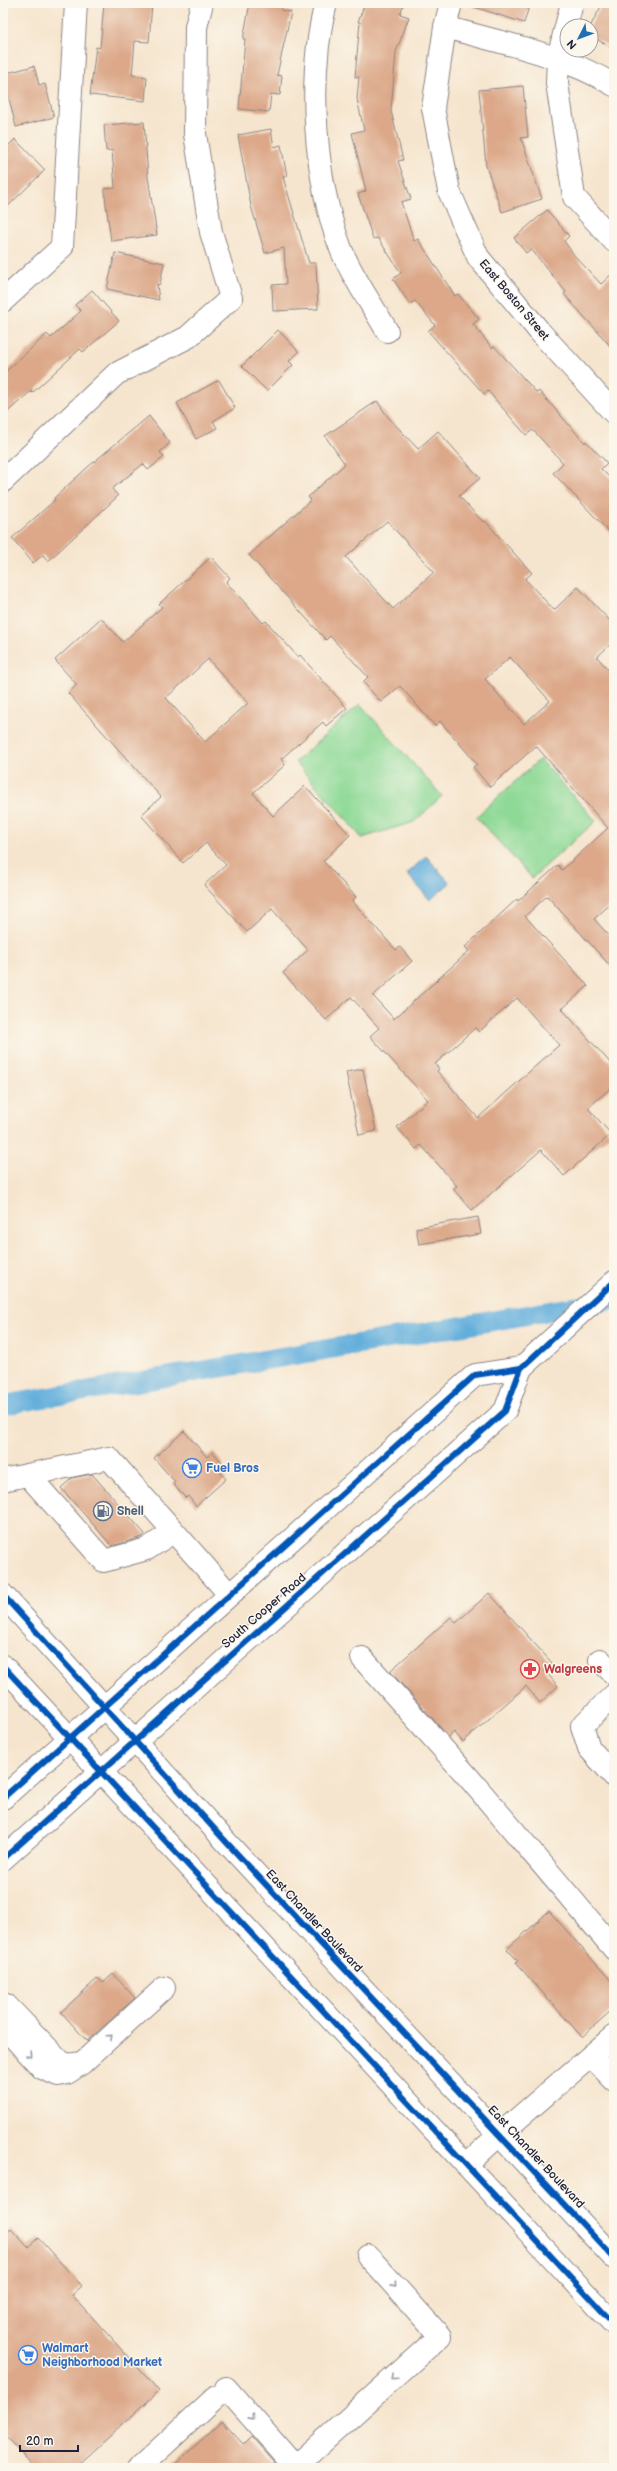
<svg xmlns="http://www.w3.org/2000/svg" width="617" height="2471" viewBox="0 0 617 2471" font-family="'Balsamiq Sans',sans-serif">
	<rect width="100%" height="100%" fill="#fbf7ec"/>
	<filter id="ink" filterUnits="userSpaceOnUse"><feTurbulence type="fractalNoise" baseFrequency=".025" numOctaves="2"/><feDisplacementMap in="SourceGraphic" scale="8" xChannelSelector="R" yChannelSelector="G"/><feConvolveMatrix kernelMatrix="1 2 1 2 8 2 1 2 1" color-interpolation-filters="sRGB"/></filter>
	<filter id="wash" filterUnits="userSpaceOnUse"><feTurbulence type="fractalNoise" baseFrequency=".012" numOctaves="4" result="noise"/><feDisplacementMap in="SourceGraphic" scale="16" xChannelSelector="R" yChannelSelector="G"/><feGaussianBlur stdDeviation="0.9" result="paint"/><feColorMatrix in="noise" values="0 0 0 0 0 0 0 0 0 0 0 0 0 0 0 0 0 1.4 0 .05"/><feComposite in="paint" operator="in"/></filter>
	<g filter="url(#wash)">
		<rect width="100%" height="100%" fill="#f6e5ce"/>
		<g fill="#8ed996" stroke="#587e68">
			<polygon points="360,704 442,796 414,822 362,838 295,762"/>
			<polygon points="540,759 596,821 532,878 476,817"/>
		</g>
		<polygon fill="#63afdc" stroke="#42688c" points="426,856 450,883 430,900 407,874"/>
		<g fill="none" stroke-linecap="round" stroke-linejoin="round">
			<polyline stroke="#63afdc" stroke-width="20" points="3,1405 614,1300"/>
		</g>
		<g id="blocks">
			<g fill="#dca889" fill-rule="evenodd">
				<polygon points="104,3 152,3 149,42 135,41 132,75 147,77 145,101 90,95 96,47 100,48"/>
				<polygon points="250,3 283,3 281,10 291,12 277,75 282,76 280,95 271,94 269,112 239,109 245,39 243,39"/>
				<polygon points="365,3 404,3 400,14 409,17 396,52 391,111 403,160 398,161 411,199 401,202 414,241 418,239 455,296 458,294 479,319 473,324 492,348 494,346 537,393 539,391 585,443 586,441 607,463 601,469 614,482 614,537 553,473 563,463 533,430 526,435 488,391 484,394 428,331 435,325 415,301 410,304 393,279 401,273 378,238 373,239 358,194 366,191 352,133 364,130 357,99 359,77 355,77 360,22 358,22"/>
				<polygon points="471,3 530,3 524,23 471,6"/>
				<polygon points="603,3 614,3 614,49 591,36 591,25"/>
				<polygon points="34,66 39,85 45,84 54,117 16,127 3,74"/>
				<polygon points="523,86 528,137 521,138 542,199 502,212 486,166 479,90"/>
				<polygon points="144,122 148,177 157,235 111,241 104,189 115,188 112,150 106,151 104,125"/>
				<polygon points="271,129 274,147 281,145 287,176 283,177 309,263 316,263 318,309 273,311 272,285 286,284 284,248 265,253 251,206 238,135"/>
				<polygon points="15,139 45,170 3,211 3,151"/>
				<polygon points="547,210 569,236 564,241 574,255 601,284 614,272 614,350 564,294 566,292 531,249 526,253 514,238"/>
				<polygon points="115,253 164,263 160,284 157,285 159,300 107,289"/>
				<polygon points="92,290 119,321 83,352 80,349 32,393 31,391 3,416 3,374 47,334 51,338 81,311 75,305"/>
				<polygon points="278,330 299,352 289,361 293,365 267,391 242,366"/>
				<polygon points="219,380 235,408 213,421 217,428 196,439 177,403"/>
				<path d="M377 401 388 417 418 449 438 431 480 478 459 496 483 522 485 521 532 573 525 579 554 610 578 587 614 625V641L597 657 614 676V901L594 919 614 941V970L547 896 525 916 588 986 562 1009 614 1067V1085L588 1108 611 1134 564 1176 541 1150 472 1210 453 1189 457 1186 421 1145 416 1149 397 1127 428 1100 370 1036 379 1028 351 997 326 1020 283 973 308 950 272 909 247 932 204 885 226 865 206 843 183 863 141 815 161 797 68 693 77 685 55 660 101 618 123 642 162 607 159 604 211 557 230 578 226 582 263 623 266 621 298 657 300 655 347 708 326 726 323 722 281 759 285 765 253 793 273 816 305 786 350 835 323 861 356 897 352 901 396 950 400 947 412 961 373 996 394 1019 469 951 465 947 517 899 518 901 558 865 562 870 608 828 536 746 490 787 473 767 477 764 440 721 435 726 400 686 381 702 363 682 368 677 330 636 326 640 249 555 311 500 308 497 345 464 325 436ZM387 521 434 572 393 609 346 557ZM510 657 550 701 524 724 485 679ZM208 659 248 703 205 742 166 698ZM517 998 559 1045 478 1118 437 1071 439 1069 435 1064 475 1028 479 1032Z"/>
				<polygon points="149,416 170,443 160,452 164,457 148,470 143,464 112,489 118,496 59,551 48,561 43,555 33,563 12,538 55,500 54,498 89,466"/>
				<polygon points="363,1069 376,1131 359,1135 346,1072"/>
				<polygon points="478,1217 481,1234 419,1244 416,1228"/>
				<polygon points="184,1431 207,1457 213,1452 224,1465 218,1470 226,1479 196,1506 188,1496 186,1498 173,1484 175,1482 154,1458"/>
				<polygon points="92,1474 145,1534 142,1537 112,1546 61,1488 72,1478"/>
				<polygon points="489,1593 552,1663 544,1670 558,1686 540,1703 526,1686 463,1742 454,1732 449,1737 390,1671 451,1617 456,1623"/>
				<polygon points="549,1911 614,1984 614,2008 582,2037 516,1963 518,1961 507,1949"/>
				<polygon points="113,1974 135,1998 87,2041 61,2012 98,1978 103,1983"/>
				<polygon points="11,2229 28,2247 38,2238 82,2286 72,2295 159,2391 75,2468 35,2468 3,2434 3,2236"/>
				<polygon points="222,2421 243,2444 251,2436 274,2462 267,2468 171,2468"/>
			</g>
		</g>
	</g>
	<g filter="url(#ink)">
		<use href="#blocks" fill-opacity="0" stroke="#8c8484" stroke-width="1"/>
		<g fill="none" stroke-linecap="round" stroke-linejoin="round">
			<g stroke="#8c8484" stroke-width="24">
				<g id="minor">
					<path d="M326 3C307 75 314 179 341 249 351 275 373 306 387 331"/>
					<polyline points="451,3 445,27 433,108 449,191 478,257 540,332 614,413"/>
					<polyline points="572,3 558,58 557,83 574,197 614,241"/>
					<path d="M445 27C502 43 562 54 614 85"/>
					<polyline points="3,301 62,247 76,3"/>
					<polyline points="3,481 116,374 188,337 231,298 211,232 195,134 196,27 202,3"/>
					<polyline points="28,1475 104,1561 147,1549 173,1532"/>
					<polyline points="3,1480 109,1458 229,1594"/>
					<polyline points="362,1658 469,1778 614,1949"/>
					<polyline points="600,1660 614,1674"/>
					<polyline points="614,1695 582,1726 589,1748 614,1776"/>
					<polyline points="6,2005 60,2061 67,2065 82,2063"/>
					<polyline points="3,2026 42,2068 58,2075 67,2073 82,2063 164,1988"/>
					<polyline points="591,2056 614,2080"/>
					<polyline points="499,2135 614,2036"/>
					<polyline points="226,2388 296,2468"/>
					<polyline points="296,2466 440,2336 368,2256"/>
					<polyline points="139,2468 216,2397"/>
				</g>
			</g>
			<g stroke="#8c8484" stroke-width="24">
				<g id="major">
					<polyline points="3,1595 228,1844 614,2258"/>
					<polyline points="3,1666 614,2324"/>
					<polyline points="3,1798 475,1375 521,1368"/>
					<polyline points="3,1859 505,1411 521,1368 614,1282"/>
					<polyline points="466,2165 499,2135"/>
				</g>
			</g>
			<use href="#minor" stroke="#fff" stroke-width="22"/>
			<use href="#major" stroke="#fff" stroke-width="22"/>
			<g stroke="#fbf7ec" stroke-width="8">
				<g id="cycleway">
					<polyline points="3,1595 228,1844 614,2258"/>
					<polyline points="3,1666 614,2324"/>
					<polyline points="3,1798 475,1375 521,1368"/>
					<polyline points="3,1859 505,1411 521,1368 614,1282"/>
				</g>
			</g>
			<use href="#cycleway" stroke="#0057b8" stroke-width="6"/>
		</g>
		<defs><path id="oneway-chevron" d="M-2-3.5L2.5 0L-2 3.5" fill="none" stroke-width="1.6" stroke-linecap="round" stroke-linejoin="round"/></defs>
		<g stroke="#9c9ca7">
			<use href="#oneway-chevron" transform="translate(110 2037) rotate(-42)"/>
			<use href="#oneway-chevron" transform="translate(30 2055) rotate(47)"/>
			<use href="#oneway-chevron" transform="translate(394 2285) rotate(48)"/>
			<use href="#oneway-chevron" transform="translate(394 2377) rotate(138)"/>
			<use href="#oneway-chevron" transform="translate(252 2417) rotate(48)"/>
		</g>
	</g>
	<defs>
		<g id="supermarket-ring" transform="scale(1)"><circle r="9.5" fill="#fbf7ec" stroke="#3f7fe0" stroke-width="1.5"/><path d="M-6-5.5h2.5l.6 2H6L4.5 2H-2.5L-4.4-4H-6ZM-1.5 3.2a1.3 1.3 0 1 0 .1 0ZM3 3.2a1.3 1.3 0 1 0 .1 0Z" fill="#3f7fe0"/></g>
		<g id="fuel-ring" transform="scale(1)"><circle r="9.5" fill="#fbf7ec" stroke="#5c6f8a" stroke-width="1.5"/><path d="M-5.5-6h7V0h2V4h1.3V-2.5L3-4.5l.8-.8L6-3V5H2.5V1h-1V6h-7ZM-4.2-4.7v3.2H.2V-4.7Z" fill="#5c6f8a"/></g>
		<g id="pharmacy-ring" transform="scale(1)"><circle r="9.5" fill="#fbf7ec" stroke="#e0444e" stroke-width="1.5"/><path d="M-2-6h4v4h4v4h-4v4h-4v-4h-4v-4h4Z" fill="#e0444e"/></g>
	</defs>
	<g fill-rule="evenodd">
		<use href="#supermarket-ring" x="192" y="1468"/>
		<use href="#fuel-ring" x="103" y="1511"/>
		<use href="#pharmacy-ring" x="530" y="1669"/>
		<use href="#supermarket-ring" x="28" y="2355"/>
	</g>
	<g text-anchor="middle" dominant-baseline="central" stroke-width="3" stroke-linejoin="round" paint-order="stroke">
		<g font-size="12" fill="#22223b" stroke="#fbf7ec">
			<text transform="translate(514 300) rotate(50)">East Boston Street</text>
			<text transform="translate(264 1611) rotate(-41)">South Cooper Road</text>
			<text transform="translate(314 1921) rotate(47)">East Chandler Boulevard</text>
			<text transform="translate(536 2157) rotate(47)">East Chandler Boulevard</text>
		</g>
		<g font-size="12" font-weight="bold" fill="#366cbe" stroke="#fbf7ec" text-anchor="start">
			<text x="206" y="1468">Fuel Bros</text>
			<text x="42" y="2348">Walmart<tspan x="42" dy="14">Neighborhood Market</tspan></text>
		</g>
		<g font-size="12" font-weight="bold" fill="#4e5e75" stroke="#fbf7ec" text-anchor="start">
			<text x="117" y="1511">Shell</text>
		</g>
		<g font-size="12" font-weight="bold" fill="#be3a42" stroke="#fbf7ec" text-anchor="start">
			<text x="544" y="1669">Walgreens</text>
		</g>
	</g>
	<rect width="617" height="2471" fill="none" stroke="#fbf7ec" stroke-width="16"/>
	<g transform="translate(579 38) rotate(228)"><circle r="19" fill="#fbf7ec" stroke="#a4a2a5"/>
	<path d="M0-3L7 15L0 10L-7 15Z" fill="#1f6fb2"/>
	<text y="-6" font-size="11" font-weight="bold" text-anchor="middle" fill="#22223b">N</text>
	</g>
	<path d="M20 2445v6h58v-6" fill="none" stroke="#22223b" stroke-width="2"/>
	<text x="26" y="2445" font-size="12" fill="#22223b" stroke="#fbf7ec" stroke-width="3" paint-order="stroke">20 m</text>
</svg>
